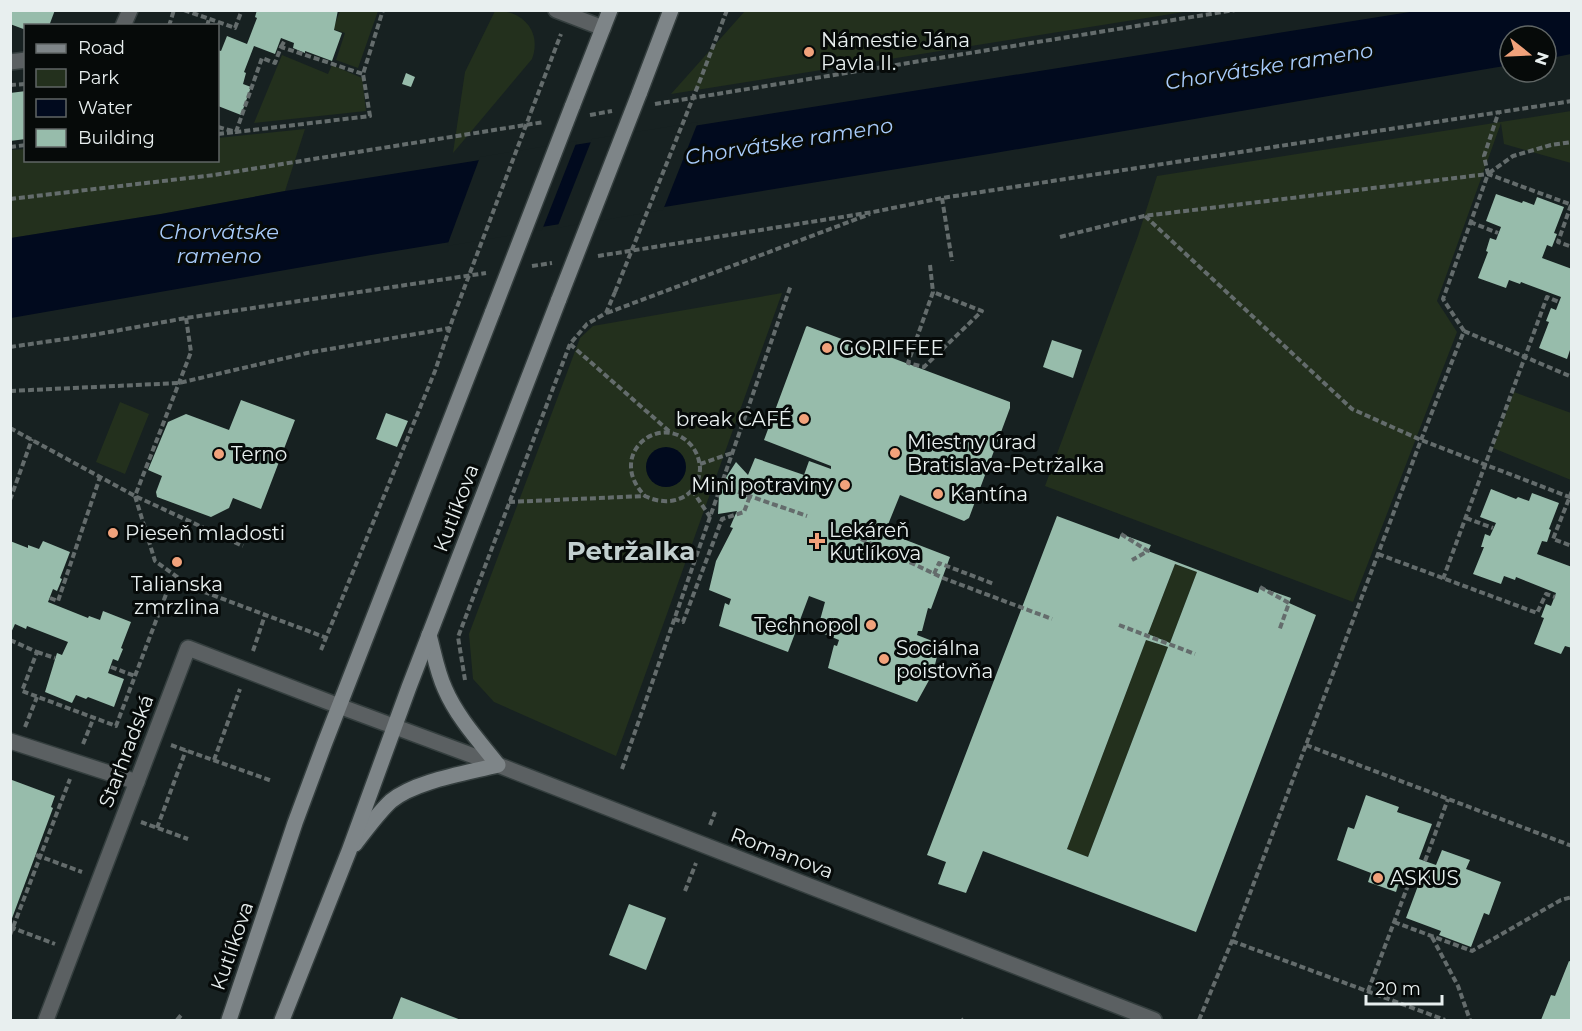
<svg xmlns="http://www.w3.org/2000/svg" width="1582" height="1031" viewBox="0 0 1582 1031" font-family="Montserrat,sans-serif">
	<rect width="100%" height="100%" fill="#172121"/>
	<g fill="#23301d">
		<polygon points="340,11 378,11 358,68 336,60 345,33 333,29"/>
		<path d="M495 11C523 10 542 32 532 59L453 153 465 72Z"/>
		<polygon points="745,11 745,10 1190,11 671,94"/>
		<polygon points="282,55 328,74 332,65 362,78 366,111 254,123"/>
		<polygon points="1571,111 1571,163 1504,144 1501,123 1437,301 1457,332 1353,602 1045,486 1138,236 1157,176"/>
		<polygon points="305,129 285,191 161,214 11,238 11,150 25,149 26,160 218,160 218,138"/>
		<polygon points="782,293 616,756 494,702 473,679 469,634 580,338 593,326"/>
		<polygon points="1514,392 1571,413 1571,480 1493,448"/>
		<polygon points="120,402 149,414 125,474 96,462"/>
		<polygon points="1175,564 1197,572 1170,643 1148,634"/>
		<polygon points="1146,640 1168,647 1088,857 1067,849"/>
	</g>
	<g fill="#010a1e">
		<polygon points="1416,11 1571,11 1571,54 1546,59 1546,36 1510,36 1510,65 989,154 371,255 11,318 11,238 161,214 285,191"/>
		<circle cx="666" cy="467" r="20"/>
	</g>
	<g fill="#172121">
		<polygon points="698,122 663,210 557,228 592,139"/>
		<polygon points="577,141 542,230 447,246 480,157"/>
	</g>
	<g fill="#97bcab" fill-rule="evenodd">
		<polygon points="10,10 55,10 49,26 26,26 26,30 10,24"/>
		<polygon points="257,10 338,10 334,30 342,33 332,61 305,51 305,53 293,48 294,43 281,38 275,54 254,46 244,72 246,73 243,84 251,87 241,115 218,106 218,50 221,51 227,36 247,44 257,18 255,17"/>
		<polygon points="406,73 415,77 411,87 402,84"/>
		<polygon points="26,91 26,139 10,141 10,93"/>
		<polygon points="1496,194 1522,203 1523,201 1534,205 1537,197 1564,207 1554,233 1557,234 1552,247 1547,245 1542,258 1572,269 1572,351 1570,350 1567,359 1539,348 1549,322 1546,321 1551,308 1556,310 1561,297 1521,282 1520,284 1509,280 1506,288 1478,278 1488,252 1486,251 1490,238 1496,240 1501,227 1486,221"/>
		<polygon points="807,326 1010,402 1010,408 969,518 964,521 900,495 885,532 950,557 931,609 928,608 922,631 918,631 917,635 940,644 933,673 917,702 828,668 834,645 837,646 839,640 817,631 825,602 809,596 788,652 719,626 725,603 729,605 731,599 709,590 716,561 733,528 730,527 737,511 718,514 719,495 725,479 736,462 748,475 755,458 804,475 809,461 831,469 831,466 764,440 806,327"/>
		<polygon points="1052,340 1082,350 1073,378 1043,367"/>
		<polygon points="241,400 295,420 261,509 233,498 229,508 211,517 157,497 156,492 162,476 148,470 168,422 186,414 229,430"/>
		<polygon points="386,413 408,421 397,447 376,439"/>
		<polygon points="1491,489 1516,499 1518,497 1529,501 1532,493 1559,503 1549,529 1551,530 1547,542 1542,541 1537,554 1572,567 1572,648 1565,646 1561,654 1534,644 1544,618 1541,617 1546,604 1551,606 1556,593 1516,577 1515,580 1504,576 1501,584 1473,574 1484,547 1481,547 1485,534 1490,536 1496,523 1480,517"/>
		<path d="M1057 516 1119 539 1121 534 1151 545 1148 551 1258 593 1260 587 1291 598 1289 603 1316 615 1196 932 983 851 966 893 938 884 946 862 927 855ZM1175 564 1197 572 1170 643 1148 634ZM1146 640 1168 647 1088 857 1067 849Z"/>
		<polygon points="10,541 28,548 28,545 39,549 43,541 70,552 60,578 62,579 57,591 53,589 48,602 88,618 89,616 100,620 103,611 131,622 121,648 123,649 118,661 113,659 108,673 124,679 114,707 88,697 86,699 76,695 72,703 45,692 57,653 62,655 68,642 27,626 26,629 15,624 10,635"/>
		<polygon points="12,780 55,796 51,807 53,808 11,921 10,784"/>
		<polygon points="1366,795 1399,807 1397,812 1432,824 1419,859 1436,865 1442,850 1470,860 1466,869 1501,882 1489,915 1484,913 1471,947 1439,935 1441,931 1406,918 1419,883 1401,876 1396,892 1368,882 1371,873 1337,860 1348,827 1354,829"/>
		<polygon points="629,904 666,918 646,970 609,955"/>
		<polygon points="1569,961 1572,962 1572,1020 1541,1020 1551,995 1555,996"/>
		<polygon points="401,997 461,1020 392,1020"/>
	</g>
	<g fill="none" stroke-linecap="round" stroke-linejoin="round">
		<g stroke="#343e3e" stroke-width="18">
			<g id="minor">
				<polyline points="556,10 603,28"/>
				<polyline points="123,26 130,10"/>
				<polyline points="10,62 26,60"/>
				<polyline points="10,741 137,782"/>
				<polyline points="46,1020 188,648 339,706"/>
			</g>
		</g>
		<g stroke="#343e3e" stroke-width="18">
			<polyline id="tertiary" points="339,706 498,765 1154,1020"/>
		</g>
		<g stroke="#343e3e" stroke-width="18">
			<g id="secondary">
				<polyline points="639,94 671,10"/>
				<polyline points="572,107 610,10"/>
				<path d="M355 844C366 830 378 813 391 801 415 781 467 773 498 765 479 741 457 717 445 689 437 672 434 653 429 635"/>
				<polyline points="229,1020 295,823 324,745 493,311"/>
				<polyline points="282,1020 349,851 409,687 559,299"/>
			</g>
		</g>
		<g stroke="#646c6c" stroke-width="4" stroke-dasharray="6 3" stroke-linecap="butt">
			<polyline points="184,10 235,28 242,10"/>
			<polyline points="169,26 174,10"/>
			<polyline points="207,26 209,19"/>
			<polyline points="281,47 285,40"/>
			<polyline points="699,83 727,10"/>
			<polyline points="10,85 26,84"/>
			<polyline points="655,104 1235,10"/>
			<polyline points="531,112 561,34"/>
			<polyline points="590,115 612,111"/>
			<polyline points="218,127 236,132 370,116 363,74 383,10"/>
			<polyline points="218,134 236,132 262,58 275,63 281,47 363,74"/>
			<polyline points="10,147 26,145"/>
			<polyline points="1489,173 1513,156 1551,145 1572,142"/>
			<polyline points="942,198 952,261"/>
			<polyline points="10,199 214,175 544,122"/>
			<polyline points="1571,205 1558,242 1572,247"/>
			<polyline points="1145,216 1352,409 1421,440 1572,498"/>
			<polyline points="1470,222 1498,233"/>
			<polyline points="1060,237 1144,216 1488,174 1572,205"/>
			<polyline points="598,256 873,212 942,198 1572,101"/>
			<polyline points="930,265 933,292 908,363 924,367 982,311 933,292"/>
			<polyline points="532,266 552,263"/>
			<polyline points="607,313 870,214"/>
			<polyline points="186,318 191,352 135,496 155,561 191,587 327,638"/>
			<polyline points="1464,331 1572,377"/>
			<polyline points="570,344 670,432"/>
			<polyline points="10,347 93,335 186,318 486,273"/>
			<polyline points="10,391 179,383 307,353 450,328"/>
			<polyline points="10,428 135,496 243,546"/>
			<polyline points="700,464 732,453"/>
			<polyline points="721,486 807,516"/>
			<polyline points="692,490 710,517"/>
			<polyline points="1572,491 1553,539 1572,546"/>
			<polyline points="10,500 32,439"/>
			<path d="M509 502 645 496C669 508 698 499 700 469 700 460 696 450 690 444 660 411 605 455 645 496"/>
			<polyline points="1466,518 1493,528"/>
			<polyline points="1121,534 1148,551 1132,560"/>
			<polyline points="861,539 943,578 1052,619"/>
			<polyline points="1378,554 1537,613 1546,594 1555,597"/>
			<polyline points="934,574 939,563 994,584"/>
			<polyline points="1443,579 1547,297 1559,302"/>
			<polyline points="1260,587 1289,603 1279,631"/>
			<polyline points="50,598 58,601 100,477"/>
			<polyline points="674,619 683,622 722,519 744,512 750,496"/>
			<polyline points="1119,625 1195,654"/>
			<polyline points="10,640 37,652 22,691 116,726 173,576"/>
			<polyline points="321,650 435,371 454,315"/>
			<polyline points="253,651 265,615"/>
			<polyline points="37,652 55,658"/>
			<polyline points="111,667 135,676"/>
			<polyline points="465,680 458,637 570,344 587,324 606,313 615,292"/>
			<polyline points="25,727 37,697"/>
			<polyline points="83,744 94,717"/>
			<polyline points="171,745 272,781"/>
			<polyline points="1306,745 1572,846"/>
			<polyline points="214,760 240,689"/>
			<polyline points="622,769 791,285"/>
			<polyline points="141,822 188,839"/>
			<polyline points="710,825 715,812"/>
			<polyline points="157,828 186,750"/>
			<polyline points="36,855 82,872"/>
			<polyline points="1425,861 1448,799"/>
			<polyline points="685,891 696,863"/>
			<polyline points="1394,922 1472,951 1561,900 1572,897"/>
			<polyline points="10,927 55,944"/>
			<polyline points="10,935 70,779"/>
			<polyline points="1432,937 1458,986 1470,1020"/>
			<polyline points="1232,941 1445,1020"/>
			<polyline points="1368,991 1410,880"/>
			<polyline points="961,1019 962,1020"/>
			<polyline points="177,1020 182,1014"/>
			<polyline points="1199,1020 1232,941 1421,440 1464,331 1443,299 1488,174 1484,156 1499,111"/>
		</g>
		<use href="#minor" stroke="#5b6062" stroke-width="15"/>
		<use href="#tertiary" stroke="#5b6062" stroke-width="15"/>
		<use href="#secondary" stroke="#7e8588" stroke-width="15"/>
		<g stroke="#343e3e" stroke-width="18" stroke-linecap="butt">
			<g id="secondary-bridge">
				<polyline points="559,299 639,94"/>
				<polyline points="493,311 572,107"/>
			</g>
		</g>
		<g stroke="#646c6c" stroke-width="4" stroke-dasharray="6 3" stroke-linecap="butt">
			<polyline points="615,292 699,83"/>
			<polyline points="454,315 531,112"/>
		</g>
		<use href="#secondary-bridge" stroke="#7e8588" stroke-width="15"/>
	</g>
	<g fill="#f1a27b" stroke="#060a09" stroke-width="2">
		<circle cx="809" cy="52" r="6"/>
		<circle cx="827" cy="348" r="6"/>
		<circle cx="804" cy="419" r="6"/>
		<circle cx="895" cy="453" r="6"/>
		<circle cx="219" cy="454" r="6"/>
		<circle cx="845" cy="485" r="6"/>
		<circle cx="938" cy="494" r="6"/>
		<circle cx="113" cy="533" r="6"/>
		<path d="M814 532h6v6h6v6h-6v6h-6v-6h-6v-6h6z"/>
		<circle cx="177" cy="562" r="6"/>
		<circle cx="871" cy="625" r="6"/>
		<circle cx="884" cy="659" r="6"/>
		<circle cx="1378" cy="878" r="6"/>
	</g>
	<g text-anchor="middle" dominant-baseline="central" stroke-width="6" stroke-linejoin="round" paint-order="stroke">
		<g font-size="20" fill="#e8efef" stroke="#060a09" text-anchor="start">
			<text x="821" y="40">Námestie Jána<tspan x="821" dy="23">Pavla II.</tspan></text>
			<text x="839" y="348">GORIFFEE</text>
			<text x="792" y="419" text-anchor="end">break CAFÉ</text>
			<text x="907" y="442">Miestny úrad<tspan x="907" dy="23">Bratislava-Petržalka</tspan></text>
			<text x="231" y="454">Terno</text>
			<text x="833" y="485" text-anchor="end">Mini potraviny</text>
			<text x="950" y="494">Kantína</text>
			<text x="829" y="530">Lekáreň<tspan x="829" dy="23">Kutlíkova</tspan></text>
			<text x="125" y="533">Pieseň mladosti</text>
			<text x="177" y="584" text-anchor="middle">Talianska<tspan x="177" dy="23">zmrzlina</tspan></text>
			<text x="859" y="625" text-anchor="end">Technopol</text>
			<text x="896" y="648">Sociálna<tspan x="896" dy="23">poisťovňa</tspan></text>
			<text x="1390" y="878">ASKUS</text>
		</g>
		<g font-size="20" fill="#e8efef" stroke="#060a09">
			<text transform="translate(456 508) rotate(-69)">Kutlíkova</text>
			<text transform="translate(126 751) rotate(-69)">Starhradská</text>
			<text transform="translate(782 853) rotate(21)">Romanova</text>
			<text transform="translate(232 946) rotate(-71)">Kutlíkova</text>
		</g>
		<g font-size="21" font-style="italic" fill="#a8cbfa" stroke="#060a09">
			<text transform="translate(1269 66) rotate(-9)">Chorvátske rameno</text>
			<text transform="translate(789 141) rotate(-9)">Chorvátske rameno</text>
			<text x="219" y="231">Chorvátske<tspan x="219" dy="24">rameno</tspan></text>
		</g>
		<g font-size="26" font-weight="bold" fill="#c2cfcf" stroke="#060a09">
			<text x="631" y="551">Petržalka</text>
		</g>
	</g>
	<rect width="1582" height="1031" fill="none" stroke="#e8efef" stroke-width="24"/>
	<rect x="24" y="24" width="195" height="138" fill="#060a09" stroke="#606665" stroke-width="1.5"/>
	<rect x="36" y="44" width="30" height="9" fill="#7e8588" stroke="#606665" stroke-width="1.5"/>
	<text x="78" y="54" font-size="18" fill="#e8efef">Road</text>
	<rect x="36" y="69" width="30" height="18" fill="#23301d" stroke="#606665" stroke-width="1.5"/>
	<text x="78" y="84" font-size="18" fill="#e8efef">Park</text>
	<rect x="36" y="99" width="30" height="18" fill="#010a1e" stroke="#606665" stroke-width="1.5"/>
	<text x="78" y="114" font-size="18" fill="#e8efef">Water</text>
	<rect x="36" y="129" width="30" height="18" fill="#97bcab" stroke="#606665" stroke-width="1.5"/>
	<text x="78" y="144" font-size="18" fill="#e8efef">Building</text>
	<g transform="translate(1528 54) rotate(108)"><circle r="28" fill="#060a09" stroke="#606665" stroke-width="1.5"/>
	<path d="M0-4.5L10 22L0 15L-10 22Z" fill="#f1a27b"/>
	<text y="-9" font-size="16" font-weight="bold" text-anchor="middle" fill="#e8efef">N</text>
	</g>
	<path d="M1366 995v9h76v-9" fill="none" stroke="#e8efef" stroke-width="3"/>
	<text x="1375" y="995" font-size="18" fill="#e8efef" stroke="#060a09" stroke-width="4.5" paint-order="stroke">20 m</text>
</svg>
